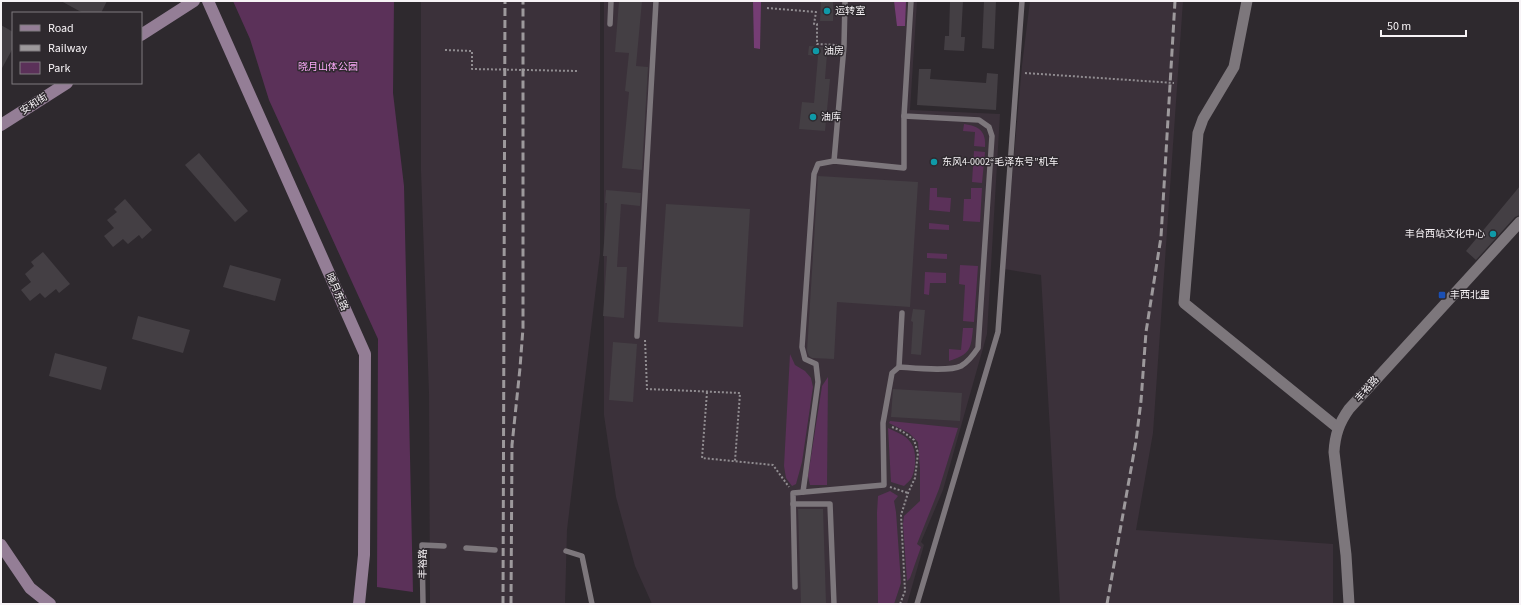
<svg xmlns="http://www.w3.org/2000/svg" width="1521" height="605" viewBox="0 0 1521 605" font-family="'Source Sans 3','Noto Sans SC',sans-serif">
	<rect width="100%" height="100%" fill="#2e292e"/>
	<g fill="#3b313a">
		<polygon points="421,1 600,1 600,254 567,530 565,604 430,604 429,393 421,171"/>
		<polygon points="604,1 917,1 910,110 1000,114 987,334 943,490 921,542 924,545 907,604 652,604 635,566 616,497 604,415"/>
		<polygon points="1030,1 1183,1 1153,433 1136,530 1333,544 1333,604 1060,604 1041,275 1004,269 1022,65"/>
	</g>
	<g fill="#5b3159">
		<polygon points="233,1 394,1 393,93 404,186 413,592 377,587 378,339 269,100 250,39"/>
		<path d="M964 124C979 126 986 131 985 147L974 146 975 132 963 131Z"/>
		<polygon points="974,151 985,152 982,183 972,182"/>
		<polygon points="930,188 937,188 937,197 951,198 950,212 929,210"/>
		<polygon points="971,188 982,188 980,222 963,221 964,199 971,199"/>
		<polygon points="929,223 949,225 949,230 929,229"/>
		<polygon points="927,253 947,254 947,259 927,258"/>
		<polygon points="960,265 978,266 974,322 963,321 965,285 959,284"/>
		<polygon points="925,272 946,273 946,283 930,283 929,295 924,294"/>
		<path d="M963 328H973C971 350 970 354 949 361V349L961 350Z"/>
		<polygon points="790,354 795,365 805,371 811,378 813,387 802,462 796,484 792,486 786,478 784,466"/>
		<polygon points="828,377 827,485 810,485 808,476 822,386"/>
		<polygon points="890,421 958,428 939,489 917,544 921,547 910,578 907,581 903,524 904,516 920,501 920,469 918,442 909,433 889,423"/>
		<path d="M888 428C896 432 906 435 911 443 917 451 916 468 912 477 911 480 907 483 904 486L891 482Z"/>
		<polygon points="890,491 898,496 894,501 896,512 901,583 894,604 878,604 877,513 878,496"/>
	</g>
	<g fill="#753d74">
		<polygon points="753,1 761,1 760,49 754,48"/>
		<polygon points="894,1 906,1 905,26 897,26"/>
	</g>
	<g fill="#443f44">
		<polygon points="61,1 107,1 101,13 83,13"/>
		<polygon points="619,1 642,1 636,66 648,67 642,170 622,168 629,92 625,91 629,53 615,52"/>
		<polygon points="821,1 833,1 833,21 820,21"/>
		<polygon points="950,1 963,1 961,37 965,37 964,51 944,50 945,36 949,36"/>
		<polygon points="984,1 996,1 994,49 982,48"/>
		<polygon points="1,25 13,32 13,48 1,70"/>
		<polygon points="809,46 823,47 823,54 827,54 825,79 830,79 825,131 799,129 802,102 814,103 818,56 808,55"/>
		<polygon points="919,69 931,69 930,79 986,83 987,73 998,74 996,110 917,105"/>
		<polygon points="199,153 248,211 235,222 185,165"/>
		<polygon points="818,176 918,182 910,307 837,302 834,359 812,358 809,356 807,351"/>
		<polygon points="1520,186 1520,215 1515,217 1476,260 1466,251"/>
		<polygon points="606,190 641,193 640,206 621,204 617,267 627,267 624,318 603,316 607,256 603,256 607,203 605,203"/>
		<polygon points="125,199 152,230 142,239 139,235 128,244 123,239 113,247 104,236 114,228 107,220 117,212 114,209"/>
		<polygon points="666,204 750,209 743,327 658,322"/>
		<polygon points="43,252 70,284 59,293 56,289 45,298 40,293 30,301 21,290 31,282 25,274 34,266 31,262"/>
		<polygon points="230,265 281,279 275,301 223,287"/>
		<polygon points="913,309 925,310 921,355 911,354 913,322 911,321"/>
		<polygon points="138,316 190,330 183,353 132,339"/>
		<polygon points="613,342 637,344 633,402 609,400"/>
		<polygon points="55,353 107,367 101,390 49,376"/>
		<polygon points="893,389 962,393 960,421 891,417"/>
		<polygon points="798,509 823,509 826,603 801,603"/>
	</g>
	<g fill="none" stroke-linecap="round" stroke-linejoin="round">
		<g stroke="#918d91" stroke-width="2" stroke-dasharray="2 2" stroke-linecap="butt">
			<polyline points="767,8 816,12 814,24 817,24 817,44 837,45"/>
			<polyline points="445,50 472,51 472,69 579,71"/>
			<polyline points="1025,73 1174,83"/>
			<polyline points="645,340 647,389 740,393 735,461"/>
			<polyline points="707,392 702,458 773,465 789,487"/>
			<polyline points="892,427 902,431 914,440 918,453 915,478 908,493 901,515 905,591 900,604"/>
			<polyline points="890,487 908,493"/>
		</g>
		<g stroke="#7d777c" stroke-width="5.5">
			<polyline points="610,24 611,1"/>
			<polyline points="834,161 844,46 845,1"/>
			<polyline points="637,336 656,1"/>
			<polyline points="899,367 902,313"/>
			<polyline points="803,492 818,382 816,364 805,359 802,347 814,174 818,164 834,161 904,168 904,116"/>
			<polyline points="793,504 830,504 834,604"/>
			<polyline points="466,548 495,550"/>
			<polyline points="566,551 582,556 592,604"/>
			<path d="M795 587 793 493 884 485 883 423 892 373 899 367C914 368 949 372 961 366 968 362 974 354 978 348L992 136 989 127 979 120 904 116 911 1"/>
			<polyline points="423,604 422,545 444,546"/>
			<polyline points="917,604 998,332 1022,1"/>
		</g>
		<g stroke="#7d777c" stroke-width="11">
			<polyline points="1247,1 1234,67 1203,119 1198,133 1184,303 1338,428"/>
			<path d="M1349 604 1346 555 1334 452C1335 435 1339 423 1349 409L1520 222"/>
		</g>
		<g stroke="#947e96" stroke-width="12">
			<polyline points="208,1 365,354 364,555 359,604"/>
			<polyline points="141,35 194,1"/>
			<polyline points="1,125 67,83"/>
			<polyline points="1,545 30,588 50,604"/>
		</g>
		<g stroke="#9d999c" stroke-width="3" stroke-dasharray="8 4" stroke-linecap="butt">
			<polyline points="503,604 505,1"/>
			<polyline points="511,604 512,445 520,368 523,328 523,1"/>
			<polyline points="1107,604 1136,441 1141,401 1146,332 1161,237 1175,1"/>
		</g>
	</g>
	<g fill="#0f9aa8" stroke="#2e292e" stroke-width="1.5">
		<circle cx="827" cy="11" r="4"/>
		<circle cx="816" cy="51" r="4"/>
		<circle cx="813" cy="117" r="4"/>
		<circle cx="934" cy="162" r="4"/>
		<circle cx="1493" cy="234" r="4"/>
	</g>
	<rect fill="#1a4fb4" stroke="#2e292e" stroke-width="1.5" x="1438" y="291" width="8" height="8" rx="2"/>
	<g text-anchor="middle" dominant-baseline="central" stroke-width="3" stroke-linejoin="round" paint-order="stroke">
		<g font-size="10" fill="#f7f3f6" stroke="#2e292e" text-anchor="start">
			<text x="835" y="11">运转室</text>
			<text x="824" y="51">油房</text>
			<text x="821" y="117">油库</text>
			<text x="942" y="162">东风4-0002“毛泽东号”机车</text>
			<text x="1485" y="234" text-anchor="end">丰台西站文化中心</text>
			<text x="1450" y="295">丰西北里</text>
		</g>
		<g font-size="10" fill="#fdabfa" stroke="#2e292e">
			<text x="328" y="67">晓月山体公园</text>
		</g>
		<g font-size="10" fill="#f7f3f6" stroke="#2e292e">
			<text transform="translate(34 104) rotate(-33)">安和街</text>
			<text transform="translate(337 292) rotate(66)">晓月东路</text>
			<text transform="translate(1367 389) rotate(-48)">丰裕路</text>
			<text transform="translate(423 564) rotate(-89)">丰裕路</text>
		</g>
	</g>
	<rect width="1521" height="605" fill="none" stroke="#f7f3f6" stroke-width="4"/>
	<rect x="12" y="12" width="130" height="72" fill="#2e292e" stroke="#7e7a7e"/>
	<rect x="20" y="25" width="20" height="6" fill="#947e96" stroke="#7e7a7e"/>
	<text x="48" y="32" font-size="12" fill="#f7f3f6">Road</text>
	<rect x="20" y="45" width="20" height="6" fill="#9d999c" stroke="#7e7a7e"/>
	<text x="48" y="52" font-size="12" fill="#f7f3f6">Railway</text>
	<rect x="20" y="62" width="20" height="12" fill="#5b3159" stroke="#7e7a7e"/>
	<text x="48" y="72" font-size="12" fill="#f7f3f6">Park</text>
	<path d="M1381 30v6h85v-6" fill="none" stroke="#f7f3f6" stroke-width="2"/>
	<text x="1387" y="30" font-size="12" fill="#f7f3f6" stroke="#2e292e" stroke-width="3" paint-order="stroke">50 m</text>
</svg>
